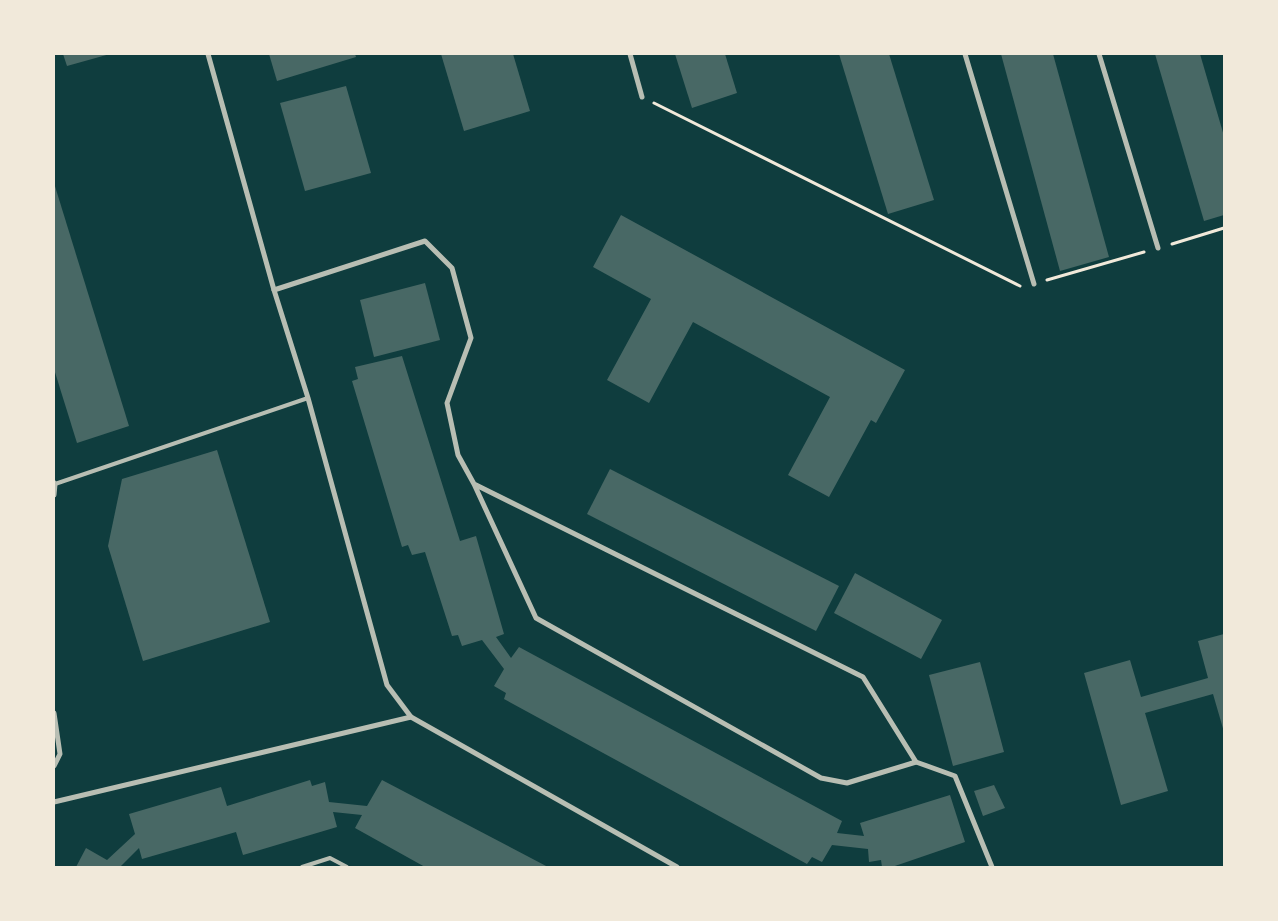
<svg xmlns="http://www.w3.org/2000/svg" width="1278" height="921" font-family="'PT Sans Narrow',sans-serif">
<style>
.building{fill:#486865}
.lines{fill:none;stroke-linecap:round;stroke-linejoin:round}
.path{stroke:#f1e9da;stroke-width:3}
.service{stroke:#b8beb3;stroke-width:4}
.minor{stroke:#b8beb3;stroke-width:5}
</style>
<rect width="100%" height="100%" fill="#0f3d3e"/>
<!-- building -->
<g class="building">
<path d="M63,54H110L67,66Z"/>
<path d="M269,54H355L356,57L277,81Z"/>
<path d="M441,54H513L530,111L464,131Z"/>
<path d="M675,54H725L737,93L692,108Z"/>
<path d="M839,54H889L934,200L888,214Z"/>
<path d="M1001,54H1053L1109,257L1060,271Z"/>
<path d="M1155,54H1200L1224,136V215L1204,221Z"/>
<path d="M346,86L371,173L305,191L280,103Z"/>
<path d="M54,183L129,426L77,443L54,369Z"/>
<path d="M621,215L905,370L876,423L871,420L829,497L788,475L830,397L693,322L649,403L607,380L651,299L593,267Z"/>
<path d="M425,283L440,340L374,357L360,300Z"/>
<path d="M402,356L460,541L476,536L504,634L496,637L511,658L519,647L842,821L837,833L864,836L860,823L950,795L965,842L892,867H882L881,860L869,862L868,849L832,845L822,862L812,857L807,864L504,699L506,693L494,686L504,669L482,640L462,646L458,635L452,636L425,552L412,555L408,545L402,547L352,381L358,379L355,367Z"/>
<path d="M217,450L270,622L143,661L108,546L122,479Z"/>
<path d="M610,469L839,586L816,631L587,514Z"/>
<path d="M855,573L942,620L921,659L834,613Z"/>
<path d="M1224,634V732L1213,694L1145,713L1168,791L1121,805L1084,673L1130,660L1141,697L1208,678L1198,641Z"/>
<path d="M980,662L1004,752L953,766L929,675Z"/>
<path d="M310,780L312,786L325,782L329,802L367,806L382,780L548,867H425L355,828L362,815L333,812L337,827L243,855L236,832L142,859L139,848L120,867H76L86,848L107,860L135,834L129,814L221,787L227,806Z"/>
<path d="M994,785L1005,808L983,816L974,791Z"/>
</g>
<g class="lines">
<!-- path -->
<g class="path">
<path d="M654,103L1020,286"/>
<path d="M1172,244L1224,228"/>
<path d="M1047,280L1144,252"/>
</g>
<!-- service -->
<g class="service">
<path d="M54,482L55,484L308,398"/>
<path d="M302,867L330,858L347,867"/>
</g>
<!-- minor -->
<g class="minor">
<path d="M208,54L274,290L308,398L387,685L411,717"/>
<path d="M630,54L642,97"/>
<path d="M965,54L1034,284"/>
<path d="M1099,54L1158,248"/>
<path d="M274,290L425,241L452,268L471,338L447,403L458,455L474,484L536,618L821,778L847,783L916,762L863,677L474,484"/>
<path d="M54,495L55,484"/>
<path d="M54,713L60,754L54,766"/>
<path d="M916,762L955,776L992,867"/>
<path d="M54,802L411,717L677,867"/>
</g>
</g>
<!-- border -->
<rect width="1278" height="921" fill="none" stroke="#f1e9da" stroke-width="110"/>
</svg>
